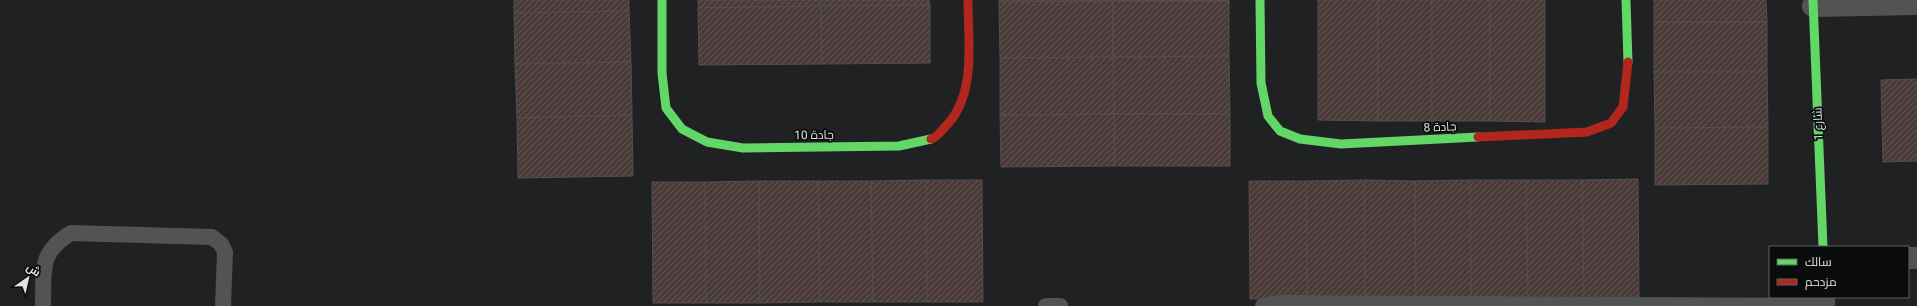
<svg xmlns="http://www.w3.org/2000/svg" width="1917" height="306" font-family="Roboto,Cairo,sans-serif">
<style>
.building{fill:url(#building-hatch);stroke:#505050}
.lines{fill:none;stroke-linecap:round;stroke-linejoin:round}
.lane{stroke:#525454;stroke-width:16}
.street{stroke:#525454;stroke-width:22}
.fast{stroke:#63d668;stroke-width:9}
.jam{stroke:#b3261e;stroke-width:9}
.labels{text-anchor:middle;stroke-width:3.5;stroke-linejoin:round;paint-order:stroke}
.street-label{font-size:12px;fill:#dfe2e2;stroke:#0a0b0c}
</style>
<defs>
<pattern id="building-hatch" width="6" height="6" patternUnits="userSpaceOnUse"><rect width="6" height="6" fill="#4a3b39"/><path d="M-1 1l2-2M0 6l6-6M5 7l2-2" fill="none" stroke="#645755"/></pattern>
</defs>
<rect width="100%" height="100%" fill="#202122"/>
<!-- building -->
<g class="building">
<path d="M514,0H629V11L514,13Z"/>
<path d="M698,0H821V6L698,8Z"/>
<path d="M821,0H929L930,5L821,6Z"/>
<path d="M999,0H1113V1L999,2Z"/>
<rect x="1113" y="0" width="116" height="1"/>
<path d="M1318,0H1378V121L1318,120Z"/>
<rect x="1378" y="0" width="54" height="121"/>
<rect x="1432" y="0" width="58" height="121"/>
<path d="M1490,0H1545V122L1490,121Z"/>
<path d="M1654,0H1766L1767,22H1654Z"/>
<path d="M1113,1H1229V56L1113,57Z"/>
<path d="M1113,1V57L1000,58L999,2Z"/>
<path d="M930,5V63L822,64L821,6Z"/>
<path d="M821,6L822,64L699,65L698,8Z"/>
<path d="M629,11L631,62L515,64L514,13Z"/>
<rect x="1654" y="22" width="113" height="50"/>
<path d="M1229,56L1230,114H1114L1113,57Z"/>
<path d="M1113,57L1114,114L1000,115V58Z"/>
<path d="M631,62L632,115L517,118L515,64Z"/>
<path d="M1654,72H1767L1768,127L1655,128Z"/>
<path d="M1917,79V161L1883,162L1881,80Z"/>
<rect x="1114" y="114" width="116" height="52"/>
<path d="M1114,114V166L1001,167L1000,115Z"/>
<path d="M632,115L633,176L518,178L517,118Z"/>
<path d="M1768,127V184L1655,185V128Z"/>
<path d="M1638,179L1639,297L1584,298L1582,180Z"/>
<path d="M926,180L927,302H873L871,181Z"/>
<path d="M926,180H982L983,302H927Z"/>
<path d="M1364,180L1415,181L1416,299H1365Z"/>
<path d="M1364,180L1365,299H1307L1306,181Z"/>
<path d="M1470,180H1526L1528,298H1471Z"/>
<path d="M1470,180L1471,298L1416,299L1415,181Z"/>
<path d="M1526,180H1582L1584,298H1528Z"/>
<path d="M759,181L760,303H706L705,182Z"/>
<path d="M759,181H818L820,302L760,303Z"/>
<path d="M818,181H871L873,302H820Z"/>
<path d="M1249,181H1306L1307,299H1250Z"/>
<path d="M652,182H705L706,303H653Z"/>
</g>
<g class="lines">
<!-- lane -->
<g class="lane">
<path d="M43,306C44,271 38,253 71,233L212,237L221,244L225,252L223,306"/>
<path d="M1046,306H1060"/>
<path d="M1263,306L1277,303L1811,306"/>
</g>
<!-- street -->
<g class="street">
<path d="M1813,6L1917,4"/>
<path d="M1908,258H1917"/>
<path d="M1824,306V297"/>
</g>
<!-- fast -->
<g class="fast">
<path d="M662,0V73L666,108L682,129L707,142L743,148L899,146L931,139"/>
<path d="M1260,0L1261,83L1268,116L1280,131L1300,139L1341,144L1478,137"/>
<path d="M1626,0L1628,62"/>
<path d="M1813,0L1823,247"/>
</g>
<!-- jam -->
<g class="jam">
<path d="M1478,137L1587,132L1611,123L1623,107L1628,62"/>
<path d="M931,139C936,138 940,132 945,127C977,95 968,42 968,0"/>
</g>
</g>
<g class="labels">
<!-- street labels -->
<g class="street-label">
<text transform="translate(1818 124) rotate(-92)" y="4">شارع 1</text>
<text transform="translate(1440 127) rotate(-3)" y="4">جادة 8</text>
<text transform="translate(814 135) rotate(-1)" y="4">جادة 10</text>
</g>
</g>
<!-- legend -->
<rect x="1769" y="246" width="140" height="52" fill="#0a0b0c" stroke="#5f6162"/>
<rect x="1777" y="259" width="20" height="6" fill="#63d668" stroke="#5f6162"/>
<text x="1805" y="266" font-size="12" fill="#dfe2e2">سالك</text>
<rect x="1777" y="279" width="20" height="6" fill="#b3261e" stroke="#5f6162"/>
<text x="1805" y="286" font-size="12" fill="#dfe2e2">مزدحم</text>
<!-- north arrow -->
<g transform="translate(28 278) rotate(34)" stroke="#0a0b0c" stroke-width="3" paint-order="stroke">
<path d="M0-3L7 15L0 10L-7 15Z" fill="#dfe2e2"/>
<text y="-6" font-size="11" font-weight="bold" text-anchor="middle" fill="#dfe2e2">ش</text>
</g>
</svg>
